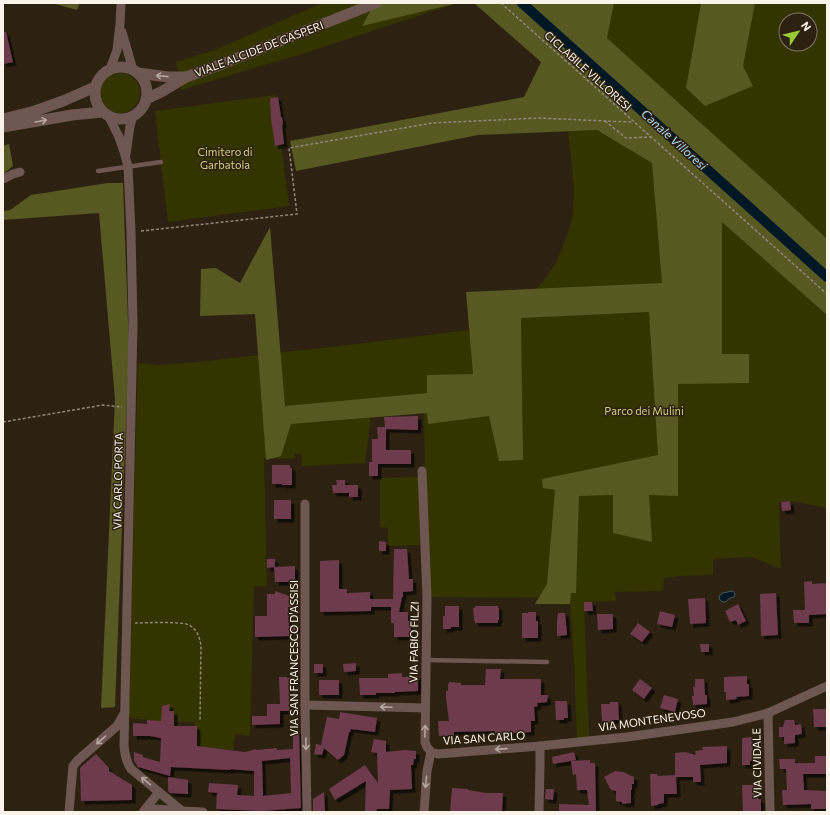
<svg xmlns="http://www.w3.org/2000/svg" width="830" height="815" font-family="Commissioner,sans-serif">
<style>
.green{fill:#333400;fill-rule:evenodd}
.forest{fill:#575822}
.water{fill:#001726;stroke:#4b5960}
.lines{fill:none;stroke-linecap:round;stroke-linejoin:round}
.canal{stroke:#001726;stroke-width:10}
.building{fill:#6d3a4c;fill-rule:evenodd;filter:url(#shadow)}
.path{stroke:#91887b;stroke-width:1.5;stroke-dasharray:3 2;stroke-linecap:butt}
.service{stroke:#6f5751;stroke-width:4.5}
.minor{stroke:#6f5751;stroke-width:9}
.tertiary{stroke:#6f5751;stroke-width:11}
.oneway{stroke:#b4a59d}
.labels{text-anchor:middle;stroke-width:3;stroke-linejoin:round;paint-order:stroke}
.street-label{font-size:11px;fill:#faf3e9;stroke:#2d2212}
.park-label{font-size:11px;fill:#ced17e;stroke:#2d2212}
.water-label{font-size:12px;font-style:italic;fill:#a8d7f4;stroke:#2d2212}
</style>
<defs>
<filter id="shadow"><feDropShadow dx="3.5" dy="3.5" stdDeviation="0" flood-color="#0009"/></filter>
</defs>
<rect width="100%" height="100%" fill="#2d2212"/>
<!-- green -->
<g class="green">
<path d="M322,3H458L305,53L181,90L176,62L215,50Z"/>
<path d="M494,3H827V508L791,501L779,502L781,569L752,557L713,559V575L679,576L664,578L663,591L615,592L616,601L584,602L589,738L577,740L574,659L570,604L560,605V598L427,597L424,413L295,424L371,417L365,463L302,466L301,454H295V459L264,458L267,586H254L250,736L235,734L233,750L208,748L195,749L194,722H169L128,718L138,363L159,365L188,363L357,344L469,330L484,325L532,294L545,279L556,263L567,236L573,214L574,188L561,62ZM786,20H810V44H786Z"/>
<circle cx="120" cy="93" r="20"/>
<path d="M275,95L289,206L168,222L155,111Z"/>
<path d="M418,477L420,545L388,546V528L380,527V478Z"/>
</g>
<!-- forest -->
<g class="forest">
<path d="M52,3H80L77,10Z"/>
<path d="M375,3H458L362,26Z"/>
<path d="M474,3H614L607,38L776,191L827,239V315L722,222V354H749V383L678,384V496L649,495L652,542L613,533V495L579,496L576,593H571L570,604H535L547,584L555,490L543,488L542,479L658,455L649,312L521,318L523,460L499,461L489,416L428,424L427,413L291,424L281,456L266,460L255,314L200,316L201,269L216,268L240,283L270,227L285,406L427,393V375L473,374L466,292L662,283L652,163L597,130L478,135L296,171L290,141L524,97L541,62Z"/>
<path d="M701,3H755L743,66L753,86L705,106L686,88Z"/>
<path d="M9,144L13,166L3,174V146Z"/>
<path d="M108,183H123L129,348L115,707L101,708L115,399L99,213L3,220V211L10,210L31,195Z"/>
</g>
<!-- water -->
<path class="water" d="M732,591L734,592L735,594L734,597L730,598L725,602H722L720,600L719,596L723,593Z"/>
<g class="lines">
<!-- canal -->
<path class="canal" d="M522,3L827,277"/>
</g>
<!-- building -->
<g class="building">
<path d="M3,32H6L13,62L3,64Z"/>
<path d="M278,97L281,117H282L283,124L282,125L284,144L275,146L271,119L270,98Z"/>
<path d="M418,416V430L386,429V450H411V464H378V476H369V462H372V439H378L377,427H385L384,417Z"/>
<path d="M272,465H290V468H292V485H282V484H272Z"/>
<path d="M336,480H345V485H358V497H349V493H333L332,485H337Z"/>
<rect x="274" y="500" width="17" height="19"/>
<path d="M790,501L791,510L782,511L781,502Z"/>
<path d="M379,541L386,542V551H379Z"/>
<path d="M394,549H407L409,579H413V591L403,592V597H402L399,612H408V621H411V637H394V623H391V607H371V611L320,612V561L339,560V589H347V593L370,592V599H393Z"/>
<path d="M267,559H275V567L295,566V582H275L274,567L267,568Z"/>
<path d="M812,581V584L827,583V614L809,615V623H794L793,610H805L804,582Z"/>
<path d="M275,591L292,597V607H288L289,627L299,626V628L289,633V636L255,637V616H267V594H275Z"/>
<path d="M776,593L778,635L761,636L760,594Z"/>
<path d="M705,598L706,623L690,624L688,599Z"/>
<path d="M584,602H592L593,611H584Z"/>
<path d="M738,604L746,621L738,625L736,620L730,622L725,611Z"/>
<path d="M445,606H459V627H451V629H443V616H445Z"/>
<path d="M475,606H498V608H499V620H498V623H475V621H474L473,608H475Z"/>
<path d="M660,611L675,615L672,627L657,624Z"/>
<path d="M528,612H536V621H538V638H522V613H528Z"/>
<path d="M558,613H565L567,635L557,636V621Z"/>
<path d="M597,614H613V629L598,630Z"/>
<path d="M638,623L650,632L642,642L630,634Z"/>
<path d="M700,644H709V652H701Z"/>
<path d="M356,663V671L344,672L343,664Z"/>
<rect x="314" y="664" width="9" height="9"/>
<path d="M486,669H501L500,679H541V695H548L547,702L537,703L538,706L534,707L535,721H531V732L500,734V732L495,733V731L454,732V736H439L438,721H449L446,697V691H448V684H449V682L461,683V685H485Z"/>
<path d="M402,673V677L418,676V691L395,692V693H376V695H360L359,678H388V674Z"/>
<path d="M747,676V684H749V696L736,697L737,699L726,700V692H724V677Z"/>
<path d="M279,677H287V678H291L292,688H289L290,711H280V724L252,725V716H267V704H280Z"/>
<path d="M640,679L652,688L644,699L632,690Z"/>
<path d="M695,679H704L705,695H707V704L693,705L692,696H694L693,687H695Z"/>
<rect x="319" y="680" width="20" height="15"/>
<path d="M664,695L678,699L675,712L660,708Z"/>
<path d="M555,701H567L568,718H564V720H556Z"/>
<path d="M610,702H618L619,720H613L609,723L607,721H602L601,704H610Z"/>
<path d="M170,704L169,711H174V726H197V746L245,752L256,749V750L277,748V750L293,749V731H299L301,808L262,811L216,809L217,793L208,792L209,783L238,785L237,795L254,796V771L231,769V770L171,767L170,776L138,767L134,761V752L143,755V757L160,762L161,738L150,736H133V723L147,724V720L161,721L162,706ZM290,758L291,793L263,796L262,761Z"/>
<path d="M813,709H827V727H814Z"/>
<path d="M340,712L377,718L375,732L351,729L350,732H349L344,755L338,760L324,748L322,755L314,754L316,744L321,745L327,717L339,719Z"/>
<path d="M785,720H794L795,725L801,724L802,734L795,735V743L784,744V737H779V727H783Z"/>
<path d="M752,737L753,760L750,761V765H742V738Z"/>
<path d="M374,739L386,741V752L405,750L416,751V759H414L413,765H411L412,789L390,790L389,809H377L376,812H365L366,781L335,800L329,789L365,765L378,783L377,753L371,752Z"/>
<path d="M727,746V763L700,765L701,782H693V777H676L677,794H664V803L658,804V805L651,806L650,774H657L658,776L675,775V753L685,752L696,755L695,751L703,750L702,747Z"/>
<path d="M574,752L576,760L553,764L552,757Z"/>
<path d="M96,754L109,768V771L132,785V800L81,801L80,768Z"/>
<path d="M815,756H827V774H803L804,790L826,791V809H811V804L783,805L782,790H787L786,769H780L779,759H795V763H815Z"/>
<path d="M590,760V763H595L596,812H559V804L589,805L587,790H577L576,774L573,775L571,761Z"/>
<path d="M615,771L623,772L634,777V784H632V790H631V803L622,804V802L616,801V791L611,790L604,777Z"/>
<path d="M168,777L188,780V794L170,793L168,791Z"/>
<path d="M742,785H757L758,799H761V811L743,812Z"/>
<path d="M452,788L468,789V790L486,793H503L502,812H450Z"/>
<path d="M546,789H554L553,800L545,799Z"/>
<path d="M324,792L325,812H313V799Z"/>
</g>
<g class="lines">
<!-- path -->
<g class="path">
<path d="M501,3L827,294"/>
<path d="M605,121L626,138L651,137"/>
<path d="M141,231L297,214L289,148L432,123L539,118L605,121L633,122"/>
<path d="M3,422L103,405L122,407"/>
<path d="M135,623C146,623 181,621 189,625C197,629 200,638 201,646L200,720"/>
</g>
<!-- service -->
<g class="service">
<path d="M98,171L161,162"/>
<path d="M426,660L547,662"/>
</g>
<!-- minor -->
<g class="minor">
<path d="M122,32L133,70"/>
<path d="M110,69L117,50L120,24L121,3"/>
<path d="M109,117L119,137L125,155L128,167L131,232L133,323L124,746C125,755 126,761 131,769L182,811L203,812"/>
<path d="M126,154L130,126L133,116"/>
<path d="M3,179L13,174L20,172"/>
<path d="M422,471L427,597L425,742L427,747L431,752"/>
<path d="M305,504V705L307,812"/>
<path d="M305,705L425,708"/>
<path d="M768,713L770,812"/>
<path d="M431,752L434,753L438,754L540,746L627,737L733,722L768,713L827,686"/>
<path d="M69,812L73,766L78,760L117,726L125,712"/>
<path d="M143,812L159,792"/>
<path d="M149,812L156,809L182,811"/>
<path d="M424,812L427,771L431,752"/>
<path d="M539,812L540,765V746"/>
</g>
<!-- tertiary -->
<g class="tertiary">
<circle cx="121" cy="93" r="26"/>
<path d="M138,73L168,77H186L222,64L376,3"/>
<path d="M146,99L161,92L186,77"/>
<path d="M3,119L35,111L63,101L95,87"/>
<path d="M3,127L72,115L102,112"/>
</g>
</g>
<!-- one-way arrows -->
<defs><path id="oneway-shaft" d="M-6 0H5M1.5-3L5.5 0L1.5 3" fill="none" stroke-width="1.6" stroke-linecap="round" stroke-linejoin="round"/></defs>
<g class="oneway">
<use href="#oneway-shaft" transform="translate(162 76) rotate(-174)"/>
<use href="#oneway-shaft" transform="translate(41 121) rotate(-10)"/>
<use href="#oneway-shaft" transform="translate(386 707) rotate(-178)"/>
<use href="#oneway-shaft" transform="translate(425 731) rotate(-89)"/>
<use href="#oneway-shaft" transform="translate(101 740) rotate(139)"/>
<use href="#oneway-shaft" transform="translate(306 744) rotate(89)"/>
<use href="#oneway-shaft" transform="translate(501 749) rotate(176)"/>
<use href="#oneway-shaft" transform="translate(146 781) rotate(-141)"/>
<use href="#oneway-shaft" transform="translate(426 782) rotate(95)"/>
</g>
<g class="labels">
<!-- street labels -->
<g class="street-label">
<text transform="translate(259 49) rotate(-21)" y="4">VIALE ALCIDE DE GASPERI</text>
<text transform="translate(588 71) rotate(42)" y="4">CICLABILE VILLORESI</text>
<text transform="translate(118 481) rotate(-89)" y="4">VIA CARLO PORTA</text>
<text transform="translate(414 642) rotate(-89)" y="4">VIA FABIO FILZI</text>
<text transform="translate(294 658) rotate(-90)" y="4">VIA SAN FRANCESCO D'ASSISI</text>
<text transform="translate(652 720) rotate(-8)" y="4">VIA MONTENEVOSO</text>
<text transform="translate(484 738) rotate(-4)" y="4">VIA SAN CARLO</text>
<text transform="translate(757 763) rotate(-91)" y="4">VIA CIVIDALE</text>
</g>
<!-- park labels -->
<g class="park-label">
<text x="225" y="156">Cimitero di<tspan x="225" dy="13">Garbatola</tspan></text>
<text x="644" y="415">Parco dei Mulini</text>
</g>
<!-- water labels -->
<g class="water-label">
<text transform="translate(674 140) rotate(42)" y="4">Canale Villoresi</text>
</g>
</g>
<!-- border -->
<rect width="830" height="815" fill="none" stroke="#faf3e9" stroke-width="8"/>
<!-- north arrow -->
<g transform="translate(798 32) rotate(55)"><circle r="19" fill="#2d2212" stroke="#7f7668"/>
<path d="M0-3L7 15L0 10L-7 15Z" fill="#99cb35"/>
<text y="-6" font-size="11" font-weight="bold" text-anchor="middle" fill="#faf3e9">N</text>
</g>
</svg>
